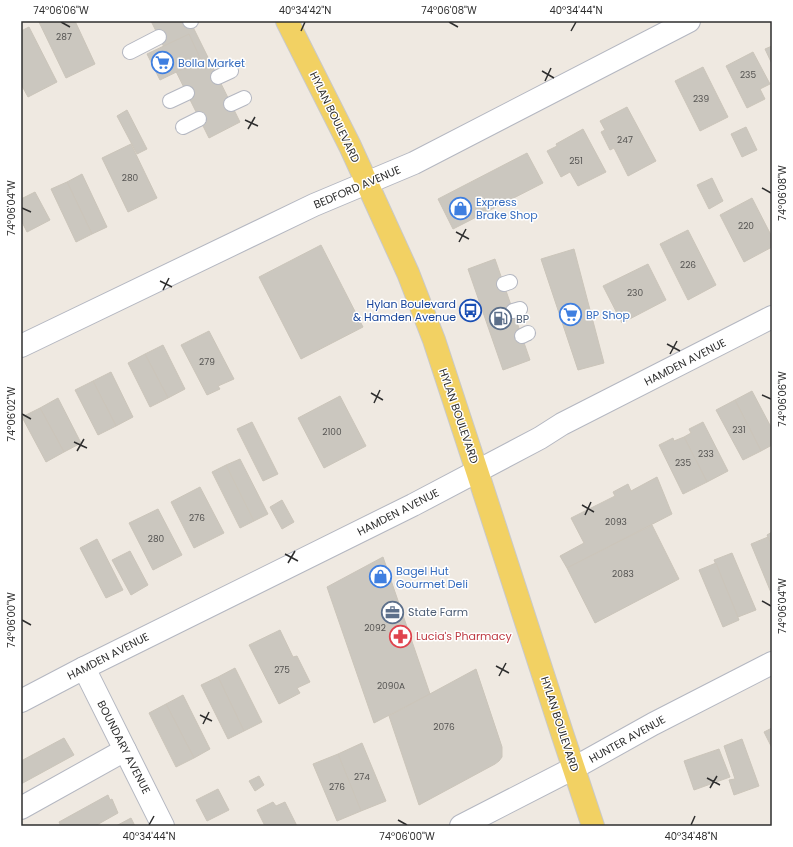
<svg xmlns="http://www.w3.org/2000/svg" width="793" height="847" font-family="Poppins,sans-serif">
<style>
.building{fill:#cbc7bf;stroke:#cbc5ba}
.lines{fill:none;stroke-linecap:round;stroke-linejoin:round}
.service-casing{stroke:#b4b7c1;stroke-width:16}
.minor-casing{stroke:#b4b7c1;stroke-width:24}
.primary-casing{stroke:#c9c9c9;stroke-width:24}
.service{stroke:#fff;stroke-width:14}
.minor{stroke:#fff;stroke-width:22}
.primary{stroke:#f2d163;stroke-width:22}
.ticks{fill:none;stroke:#2e2e2e;stroke-width:1.5}
.labels{text-anchor:middle;stroke-width:3;stroke-linejoin:round;paint-order:stroke}
.number-label{font-size:9px;fill:#555452}
.shop-label{font-size:11px;fill:#366cbe;stroke:#fff;text-anchor:start}
.street-label{font-size:11px;fill:#2e2e2e;stroke:#fff}
.transit-label{font-size:11px;fill:#164399;stroke:#fff;text-anchor:end}
.service-label{font-size:11px;fill:#4e5e75;stroke:#fff;text-anchor:start}
.health-label{font-size:11px;fill:#be3a42;stroke:#fff;text-anchor:start}
.neatline{fill:none;stroke:#2e2e2e;stroke-width:1.5}
.ticks-label{font-size:10px;text-anchor:middle;fill:#2e2e2e}
</style>
<rect width="100%" height="100%" fill="#efe9e1"/>
<!-- building -->
<g class="building">
<path d="M42,21H75L95,64L66,78L39,22Z"/>
<path d="M151,21H190L240,122L209,138Z"/>
<path d="M29,27L57,82L28,97L21,84V31Z"/>
<path d="M189,34L201,60L160,80L147,54Z"/>
<path d="M772,46V64L765,49Z"/>
<path d="M753,52L770,84L760,89L765,99L747,108L726,66Z"/>
<path d="M703,67L728,117L700,131L675,81Z"/>
<path d="M627,107L656,161L628,176L614,148L610,150L601,132L605,130L600,121Z"/>
<path d="M127,110L147,149L137,154L117,116Z"/>
<path d="M746,127L757,150L742,157L731,134Z"/>
<path d="M583,129L606,172L578,186L570,172L561,177L547,151L557,146L556,144Z"/>
<path d="M131,144L157,198L128,212L102,158Z"/>
<path d="M527,153L543,183L453,229L438,199Z"/>
<path d="M82,174L107,227L92,234L67,182Z"/>
<path d="M712,178L723,201L709,209L697,185Z"/>
<path d="M67,182L92,234L76,242L51,189Z"/>
<path d="M35,192L50,220L27,232L21,220V199Z"/>
<path d="M752,198L772,237V247L744,262L720,215Z"/>
<path d="M688,230L716,285L688,300L660,244Z"/>
<path d="M321,245L363,327L301,359L259,277Z"/>
<path d="M574,249L604,363L578,370L541,259Z"/>
<path d="M495,259L530,360L503,370L468,269Z"/>
<path d="M648,264L666,300L622,323L603,286Z"/>
<path d="M209,331L234,379L218,386L220,389L207,395L181,345Z"/>
<path d="M163,345L185,389L168,398L145,354Z"/>
<path d="M145,354L168,398L150,407L128,363Z"/>
<path d="M111,372L133,417L116,426L93,381Z"/>
<path d="M93,381L116,426L98,435L75,390Z"/>
<path d="M752,391L772,429V445L761,451L735,400Z"/>
<path d="M340,396L366,446L324,468L298,418Z"/>
<path d="M58,398L81,443L64,452L40,408Z"/>
<path d="M735,400L761,451L743,460L716,410Z"/>
<path d="M40,408L64,452L46,462L22,417Z"/>
<path d="M252,422L278,474L263,481L237,429Z"/>
<path d="M703,422L728,471L707,482L684,437L691,433L689,429Z"/>
<path d="M684,437L707,482L683,494L659,445L673,438L674,441Z"/>
<path d="M240,459L268,514L254,521L226,465Z"/>
<path d="M226,465L254,521L240,528L212,472Z"/>
<path d="M657,477L672,514L567,568L560,556L584,543L571,518L615,496L613,492L628,484L631,491Z"/>
<path d="M200,487L224,533L194,548L171,502Z"/>
<path d="M282,500L294,522L282,529L270,507Z"/>
<path d="M158,509L182,555L153,570L129,523Z"/>
<path d="M652,525L679,579L595,623L567,568Z"/>
<path d="M772,532V546L767,535Z"/>
<path d="M768,537L772,546V595L751,544Z"/>
<path d="M97,539L123,590L106,598L80,548Z"/>
<path d="M130,551L148,585L131,595L112,560Z"/>
<path d="M732,553L756,610L738,617L714,560Z"/>
<path d="M383,557L430,694L374,723L327,587Z"/>
<path d="M716,563L739,620L723,627L699,570Z"/>
<path d="M280,630L293,657L297,656L310,682L297,688L300,693L279,704L249,645Z"/>
<path d="M235,668L262,722L244,731L218,677Z"/>
<path d="M476,669L502,747V757L499,761L495,764L419,805L389,716Z"/>
<path d="M218,677L244,731L228,739L201,685Z"/>
<path d="M183,695L210,749L194,758L166,704Z"/>
<path d="M166,704L194,758L176,767L149,713Z"/>
<path d="M772,728V748L764,732Z"/>
<path d="M64,738L74,755L21,784V761Z"/>
<path d="M742,739L759,786L734,795L729,780L735,779L724,746Z"/>
<path d="M362,743L386,801L361,811L338,754Z"/>
<path d="M719,749L730,777L694,790L684,761Z"/>
<path d="M338,754L361,811L337,821L313,764Z"/>
<path d="M259,776L264,785L255,791L249,781Z"/>
<path d="M218,789L229,810L207,821L196,800Z"/>
<path d="M108,795L110,800L112,799L118,813L95,826H61L59,822Z"/>
<path d="M273,802L276,806L285,802L297,826H265L257,810Z"/>
<path d="M131,818L135,826H116Z"/>
</g>
<g class="lines">
<defs>
<g id="service">
<path d="M190,21H191"/>
<path d="M130,52L159,37"/>
<path d="M218,77L231,71"/>
<path d="M170,101L187,93"/>
<path d="M231,104L244,98"/>
<path d="M183,127L199,119"/>
<path d="M504,284L510,282"/>
<path d="M513,311L520,309"/>
<path d="M522,336L528,333"/>
</g>
<g id="minor">
<path d="M21,346L314,205L414,163L689,21"/>
<path d="M84,668L163,826"/>
<path d="M21,701L84,668L413,505L540,438L562,424L772,317"/>
<path d="M21,808L125,750"/>
<path d="M461,826L574,768L653,724L772,663"/>
</g>
<path id="primary" d="M287,21L350,146L408,273L434,340L477,471L562,733L593,826"/>
</defs>
<!-- service casing -->
<use href="#service" class="service-casing"/>
<!-- minor casing -->
<use href="#minor" class="minor-casing"/>
<!-- primary casing -->
<use href="#primary" class="primary-casing"/>
<!-- service -->
<use href="#service" class="service"/>
<!-- minor -->
<use href="#minor" class="minor"/>
<!-- primary -->
<use href="#primary" class="primary"/>
</g>
<!-- ticks -->
<path class="ticks" d="M61,22L70,27M449,22L458,27M301,31L305,22M571,31L576,22M542,71L554,78M545,81L551,68M245,120L258,126M248,129L255,117M762,188L771,193M22,208L31,212M456,232L469,239M459,242L466,229M160,281L172,287M163,290L169,278M667,344L680,351M670,354L677,341M371,393L383,400M762,395L771,399M374,403L380,390M22,414L31,419M74,442L87,448M77,451L84,439M582,505L594,512M585,515L591,502M285,554L298,561M288,563L295,551M762,601L771,606M22,620L31,625M496,666L509,673M499,676L506,663M200,715L212,721M203,724L209,712M707,778L720,785M710,788L717,776M398,820L407,825M149,825L154,816M691,825L695,816"/>
<!-- icons -->
<defs>
<symbol id="supermarket-ring" viewBox="-11 -11 22 22"><circle r="9.5" fill="#fff" stroke="#3f7fe0" stroke-width="1.5"/><path d="M-6-5.5h2.5l.6 2H6L4.5 2H-2.5L-4.4-4H-6ZM-1.5 3.2a1.3 1.3 0 1 0 .1 0ZM3 3.2a1.3 1.3 0 1 0 .1 0Z" fill="#3f7fe0"/></symbol>
<symbol id="shop-ring" viewBox="-11 -11 22 22"><circle r="9.5" fill="#fff" stroke="#3f7fe0" stroke-width="1.5"/><path d="M-5-2.5h2.3a2.7 3.5 0 0 1 5.4 0H5L5.5 6h-11ZM-1.5-2.5h3a1.5 2.3 0 0 0-3 0Z" fill="#3f7fe0"/></symbol>
<symbol id="bus-ring" viewBox="-11 -11 22 22"><circle r="9.5" fill="#fff" stroke="#1a4fb4" stroke-width="1.5"/><path d="M-5-6H5V4H4V6H2V4H-2V6H-4V4H-5ZM-3.5-4V0h7V-4ZM-3.5 1.2v1.5H-2V1.2ZM2 1.2v1.5H3.5V1.2Z" fill="#1a4fb4"/></symbol>
<symbol id="fuel-ring" viewBox="-11 -11 22 22"><circle r="9.5" fill="#fff" stroke="#5c6f8a" stroke-width="1.5"/><path d="M-5.5-6h7V0h2V4h1.3V-2.5L3-4.5l.8-.8L6-3V5H2.5V1h-1V6h-7ZM-4.2-4.7v3.2H.2V-4.7Z" fill="#5c6f8a"/></symbol>
<symbol id="office-ring" viewBox="-11 -11 22 22"><circle r="9.5" fill="#fff" stroke="#5c6f8a" stroke-width="1.5"/><path d="M-6-3h4V-5.5h4V-3h4V5H-6ZM-1-4.5V-3h2v-1.5ZM-6 0V1H6V0Z" fill="#5c6f8a"/></symbol>
<symbol id="pharmacy-ring" viewBox="-11 -11 22 22"><circle r="9.5" fill="#fff" stroke="#e0444e" stroke-width="1.5"/><path d="M-2-6h4v4h4v4h-4v4h-4v-4h-4v-4h4Z" fill="#e0444e"/></symbol>
</defs>
<g fill-rule="evenodd">
<use href="#supermarket-ring" x="150" y="50" width="25" height="25"/>
<use href="#shop-ring" x="448" y="196" width="25" height="25"/>
<use href="#bus-ring" x="458" y="298" width="25" height="25"/>
<use href="#supermarket-ring" x="558" y="302" width="25" height="25"/>
<use href="#fuel-ring" x="488" y="306" width="25" height="25"/>
<use href="#shop-ring" x="368" y="564" width="25" height="25"/>
<use href="#office-ring" x="380" y="600" width="25" height="25"/>
<use href="#pharmacy-ring" x="388" y="624" width="25" height="25"/>
</g>
<g class="labels">
<!-- number labels -->
<g class="number-label">
<text x="64" y="40">287</text>
<text x="748" y="78">235</text>
<text x="701" y="102">239</text>
<text x="625" y="143">247</text>
<text x="576" y="164">251</text>
<text x="130" y="181">280</text>
<text x="746" y="229">220</text>
<text x="688" y="268">226</text>
<text x="635" y="296">230</text>
<text x="207" y="365">279</text>
<text x="739" y="433">231</text>
<text x="332" y="435">2100</text>
<text x="706" y="457">233</text>
<text x="683" y="466">235</text>
<text x="197" y="521">276</text>
<text x="616" y="525">2093</text>
<text x="156" y="542">280</text>
<text x="623" y="577">2083</text>
<text x="375" y="631">2092</text>
<text x="282" y="673">275</text>
<text x="391" y="689">2090A</text>
<text x="444" y="730">2076</text>
<text x="362" y="780">274</text>
<text x="337" y="790">276</text>
</g>
<!-- shop labels -->
<g class="shop-label">
<text x="178" y="67">Bolla Market</text>
<text x="476" y="206">Express<tspan x="476" dy="13">Brake Shop</tspan></text>
<text x="586" y="319">BP Shop</text>
<text x="396" y="575">Bagel Hut<tspan x="396" dy="13">Gourmet Deli</tspan></text>
</g>
<!-- street labels -->
<g class="street-label">
<text transform="translate(335 117) rotate(64)" y="4">HYLAN BOULEVARD</text>
<text transform="translate(357 187) rotate(-23)" y="4">BEDFORD AVENUE</text>
<text transform="translate(685 362) rotate(-27)" y="4">HAMDEN AVENUE</text>
<text transform="translate(459 416) rotate(71)" y="4">HYLAN BOULEVARD</text>
<text transform="translate(398 512) rotate(-27)" y="4">HAMDEN AVENUE</text>
<text transform="translate(108 656) rotate(-27)" y="4">HAMDEN AVENUE</text>
<text transform="translate(560 724) rotate(72)" y="4">HYLAN BOULEVARD</text>
<text transform="translate(627 739) rotate(-29)" y="4">HUNTER AVENUE</text>
<text transform="translate(124 747) rotate(63)" y="4">BOUNDARY AVENUE</text>
</g>
<!-- transit labels -->
<g class="transit-label">
<text x="456" y="308">Hylan Boulevard<tspan x="456" dy="13">&amp; Hamden Avenue</tspan></text>
</g>
<!-- service labels -->
<g class="service-label">
<text x="516" y="323">BP</text>
<text x="408" y="616">State Farm</text>
</g>
<!-- health labels -->
<g class="health-label">
<text x="416" y="640">Lucia's Pharmacy</text>
</g>
</g>
<!-- border -->
<rect width="793" height="847" fill="none" stroke="#ffffff" stroke-width="44"/>
<rect x="22" y="22" width="749" height="803" class="neatline"/>
<g class="ticks-label">
<text x="61" y="14">74°06'06"W</text>
<text x="305" y="14">40°34'42"N</text>
<text x="449" y="14">74°06'08"W</text>
<text x="576" y="14">40°34'44"N</text>
<text transform="translate(782 193) rotate(-90)" y="4">74°06'08"W</text>
<text transform="translate(11 208) rotate(-90)" y="4">74°06'04"W</text>
<text transform="translate(782 399) rotate(-90)" y="4">74°06'06"W</text>
<text transform="translate(11 414) rotate(-90)" y="4">74°06'02"W</text>
<text transform="translate(782 606) rotate(-90)" y="4">74°06'04"W</text>
<text transform="translate(11 620) rotate(-90)" y="4">74°06'00"W</text>
<text x="149" y="840">40°34'44"N</text>
<text x="407" y="840">74°06'00"W</text>
<text x="691" y="840">40°34'48"N</text>
</g>
</svg>
